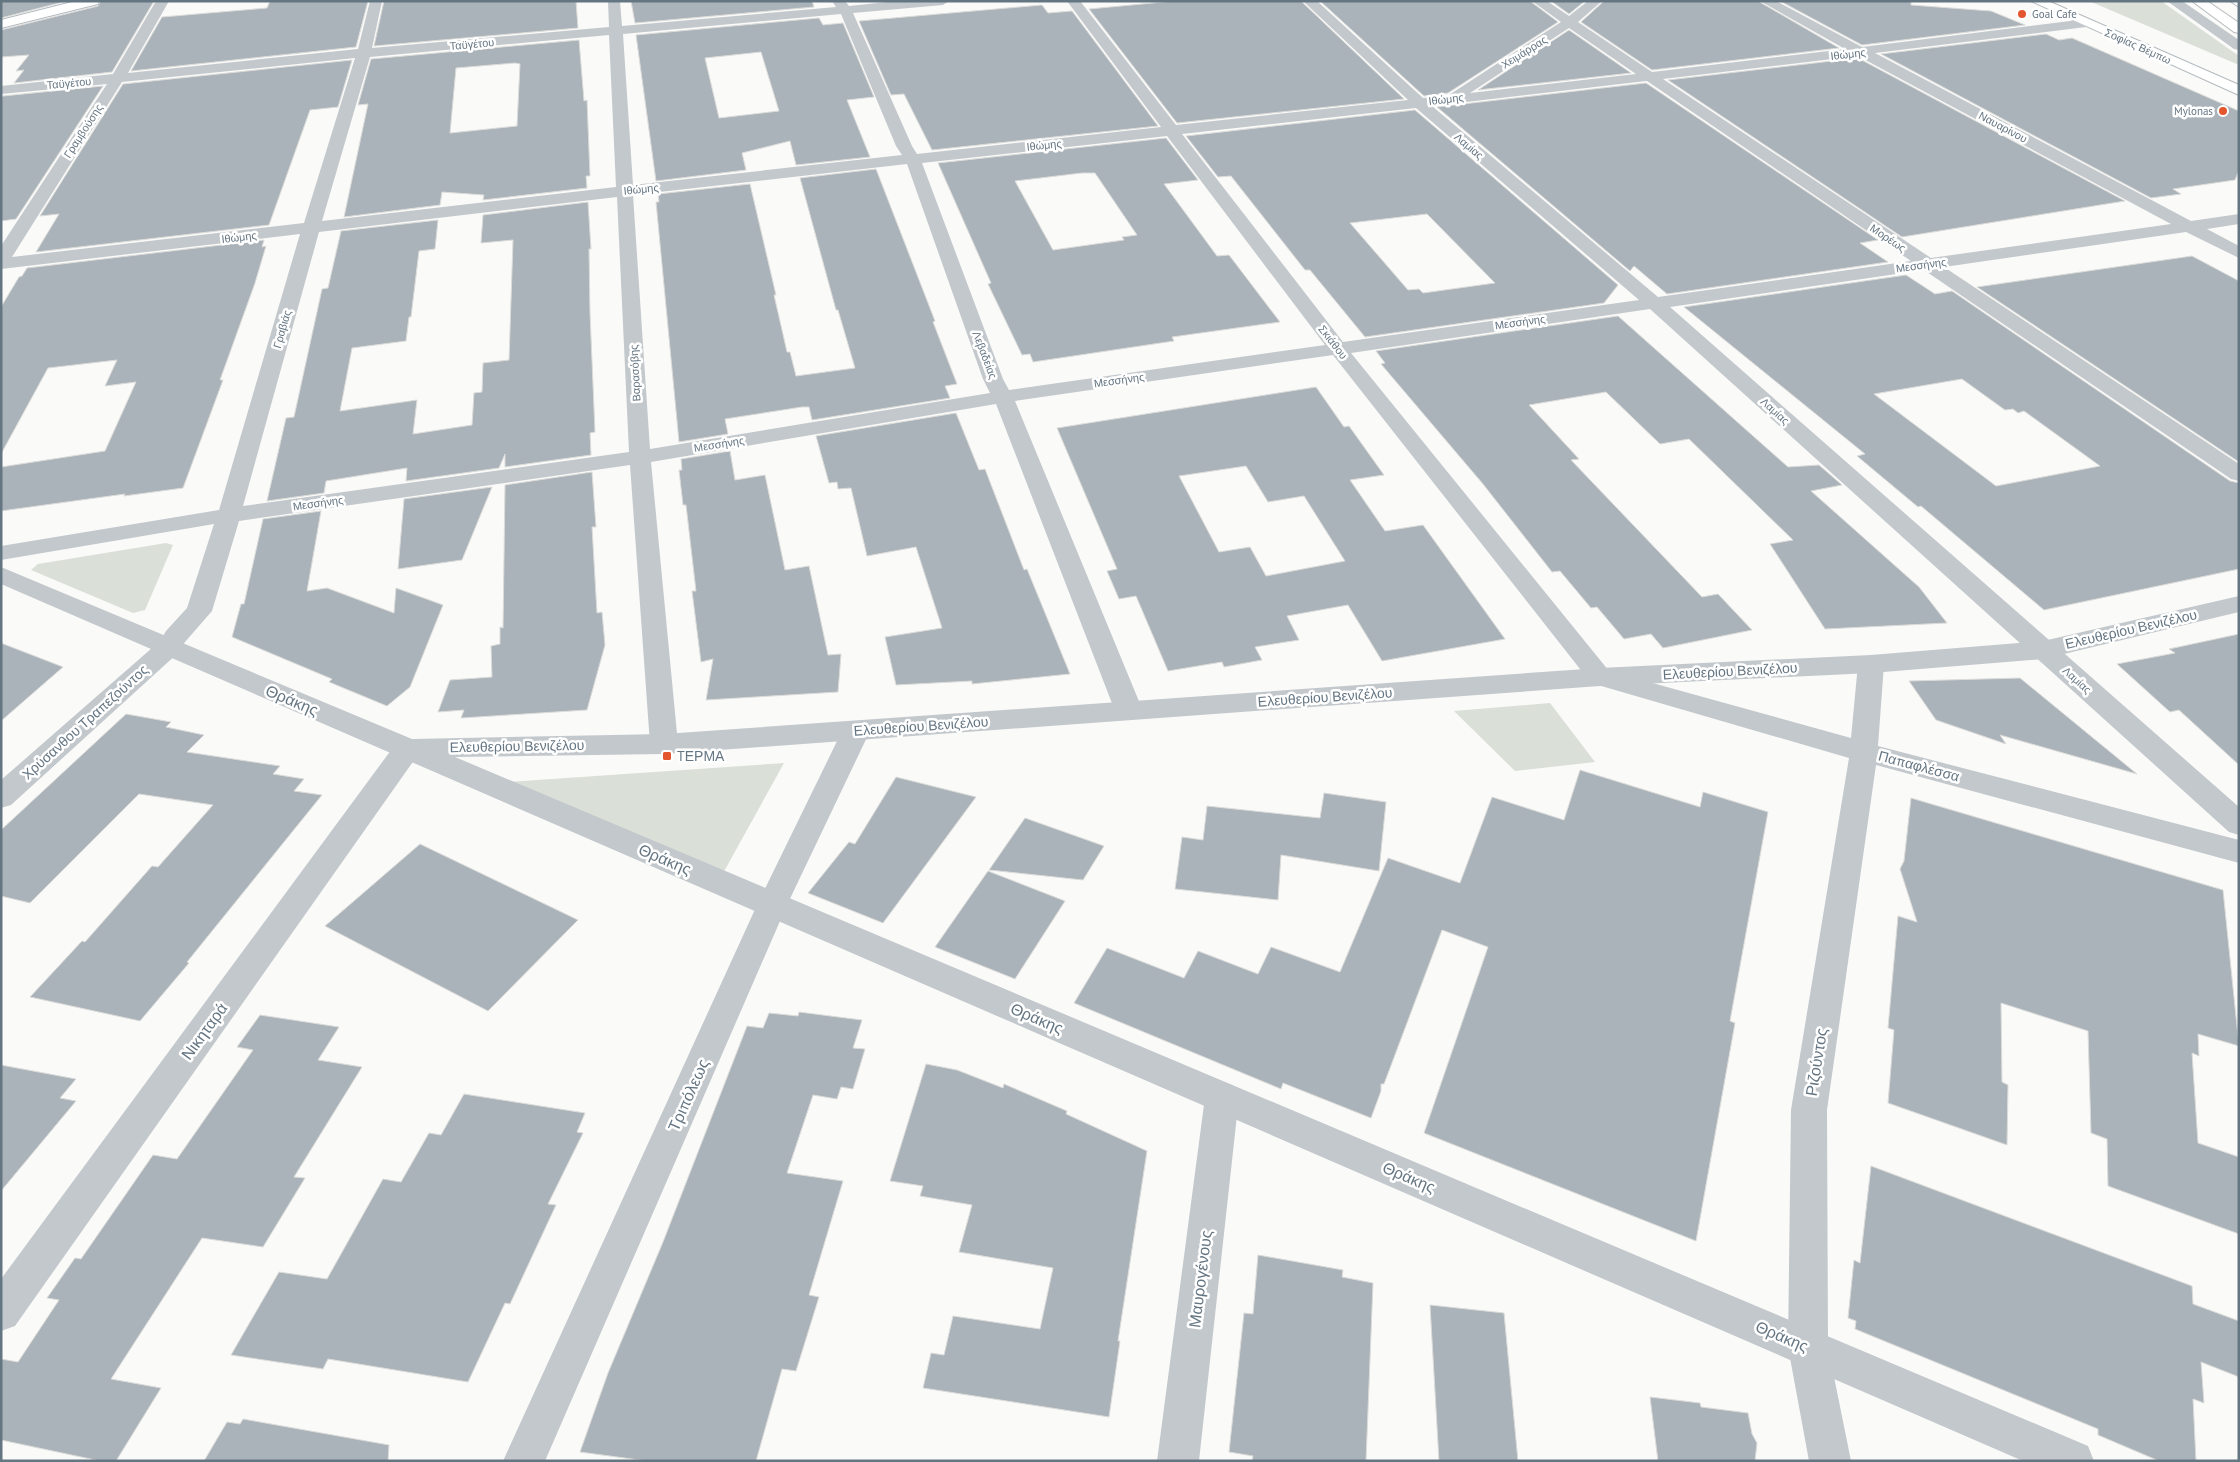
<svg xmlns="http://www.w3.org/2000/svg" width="2240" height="1462" font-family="'PT Sans',sans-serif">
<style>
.green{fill:#dadfd7}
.building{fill:#aab3b9;stroke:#dcdcda;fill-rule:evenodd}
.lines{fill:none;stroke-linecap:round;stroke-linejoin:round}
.secondary-casing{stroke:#b3babf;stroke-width:2}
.primary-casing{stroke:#b5babe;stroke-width:2}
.minor{fill:#c3c8cc;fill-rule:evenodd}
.tertiary{fill:#c3c8cc;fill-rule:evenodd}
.secondary{fill:#fff;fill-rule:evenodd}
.primary{fill:#fff;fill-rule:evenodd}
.poi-dot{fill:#e4572e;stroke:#fff;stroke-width:2}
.labels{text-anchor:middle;stroke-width:5;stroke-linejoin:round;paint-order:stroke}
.far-poi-label{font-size:11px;fill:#657683;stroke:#fff;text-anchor:start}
.far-street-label{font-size:11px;fill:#657683;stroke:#fff}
.street-label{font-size:14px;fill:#657683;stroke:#fff}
.poi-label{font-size:14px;fill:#657683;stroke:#fff;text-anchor:start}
.near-street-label{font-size:16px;fill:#657683;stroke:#fff}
</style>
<rect width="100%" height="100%" fill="#fafaf8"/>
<!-- green -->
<g class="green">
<path d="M2089,1H2161L2239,56V65Z"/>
<path d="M166,543L173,545L145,610L133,613L31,570L38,564Z"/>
<path d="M1550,703L1595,762L1515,771L1454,711Z"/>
<path d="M784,763L722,875L508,782Z"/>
</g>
<!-- building -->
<g class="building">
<path d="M1,1H67L1,18Z"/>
<path d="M101,1H154L112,72L14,83L24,70L16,71L29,55L1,57V30L98,6Z"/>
<path d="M270,1H368L356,47L131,71L162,17L267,8Z"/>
<path d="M384,1H576L578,28L374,46Z"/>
<path d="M631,1H812L814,7L635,23Z"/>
<path d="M1174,1H1301L1404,99L1177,123L1089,9Z"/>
<path d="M1320,1H1530L1558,22L1448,93L1424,96Z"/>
<path d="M1551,1H1585L1569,14Z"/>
<path d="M1604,1H1758L1839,48L1652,70L1581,22Z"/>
<path d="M1780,1H1911V5L1991,11L2025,25L1862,45Z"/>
<path d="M1042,5L1048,13L1072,11L1158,126L932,150L904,94L891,95L859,21Z"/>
<path d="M819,18L823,25L843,23L874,97L847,100L870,157L796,165L790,141L742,153L746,170L656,181L636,35ZM761,52L779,111L719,118L705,58Z"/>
<path d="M1569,30L1631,73L1478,90Z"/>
<path d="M2046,34L2059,40L2072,38L2239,111V170L2235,180L2173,189L2181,194L2151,198L1881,54Z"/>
<path d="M579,40L584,101L587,100L590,176H586L587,188L483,200L484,195L442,192L440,205L344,217L368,104L358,105L371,59ZM515,63L520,64L517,126L450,133L456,68Z"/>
<path d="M1858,58L2125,201L1902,237L1668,80Z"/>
<path d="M352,60L338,107L310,110L269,225L36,252L59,214L40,216L123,84Z"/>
<path d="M1646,83L1878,240L1860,243L1888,262L1667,294L1634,266L1630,271L1437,107Z"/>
<path d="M103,86L16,219L1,221V98L3,96Z"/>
<path d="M1415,110L1618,285L1604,303L1365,337L1310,270H1305L1231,176L1218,177L1186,136ZM1427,214L1495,283L1423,293L1419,289L1408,290L1350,223Z"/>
<path d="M1166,138L1198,180L1164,184L1217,256L1229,255L1280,322L1172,337L1174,341L1033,362L1030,354L1022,355L988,284L991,283L938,163ZM1082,173H1095L1137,235L1122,237L1124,240L1053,250L1015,181Z"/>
<path d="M876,169L935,321L933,322L957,384L945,386L950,398L812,420L809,407H802L725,419L728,434L679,442L656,202H659L658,194L750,184L776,295H774L787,352H790L796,376L855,368L838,310H836L800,178Z"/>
<path d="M588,202L591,249H589L590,313L595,432L590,433L591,455L505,467V454L499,468L406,481L407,468L326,481L324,493L267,501L286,418L294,417L322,289L328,288L341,231L438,220L435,249L419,251L411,317H409L406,341L352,348L340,411L417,400L413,434L472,425L474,393L482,392L483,363L509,360L513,240L481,243L483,215Z"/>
<path d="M264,240L262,247L266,246L255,283L220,380H223L183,488L124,496L125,494L1,511V467L105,451L136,382L105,386L117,360L48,368L1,454V307L19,277L22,276L27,268Z"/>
<path d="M2192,256L2239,281V462L1977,287Z"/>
<path d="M1906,275L1935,294L1952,291L2230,481L2239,483V569L2044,610L1921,506L1918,507L1857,456L1865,454L1684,307ZM1962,379L2005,410L2013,409L2018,413L2024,411L2100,466L1996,486L1874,394Z"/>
<path d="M1618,316L1788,467L1819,465L1842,485L1811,491L1919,587L1947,623L1825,629L1770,544L1793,540L1689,439L1660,444L1606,392L1529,405L1579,459L1571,460L1702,597L1718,594L1752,630L1663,648L1651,634L1624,639L1597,607L1591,608L1560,571L1552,572L1483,484L1381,364L1385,363L1376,351Z"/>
<path d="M1316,387L1344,427L1349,426L1384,475L1350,480L1385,531L1423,525L1505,639L1382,661L1348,605L1287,616L1299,640L1255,647L1262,660L1224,667L1222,662L1168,671L1136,596L1119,599L1107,571L1117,569L1057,428ZM1246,466L1268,502L1304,496L1345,561L1266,576L1250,547L1219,552L1179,476Z"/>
<path d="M956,413L979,470L985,469L1024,570L1027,569L1070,674L972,684V681L896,685L885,637L942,628L916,547L867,556L851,488L838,489L837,482L829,483L816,436Z"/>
<path d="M730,451L735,480L765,475L785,570L809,566L828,655L841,654L838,692L706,700L713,659L701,662L692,591H696L686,505H683L679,470H682L681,459Z"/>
<path d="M592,472L596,527H592L597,613L602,612L605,645L587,710L461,718L464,710L438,712L450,680L492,677L491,646L500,644V627L503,628L505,485Z"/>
<path d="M492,487L462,560L398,569L404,499Z"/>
<path d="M321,511L307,591L327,588L394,613L396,588L443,605L410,687L387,706L329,682L332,679L232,637L241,604H244L263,519Z"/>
<path d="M2239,634V765L2179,710L2170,712L2117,664L2175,653L2169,649Z"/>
<path d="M1,643L63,667L1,721Z"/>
<path d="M2020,678L2137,774L2000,735L2006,744L1936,720L1909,681Z"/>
<path d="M126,714L171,722L166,727L204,735L187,752L280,766L273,774L304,779L294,791L322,795L187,962L189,963L140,1021L30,997L82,941L85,942L152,866L158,867L213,805L139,794L30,903L1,896V830Z"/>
<path d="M1580,770L1700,807L1703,792L1768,812L1730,1021L1735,1023L1696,1241L1424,1133L1488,947L1442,930L1384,1084H1381V1091L1371,1118L1283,1083L1281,1089L1074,1003L1107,948L1184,978L1198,951L1258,974L1271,947L1340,972L1388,858L1460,883L1492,797L1564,820Z"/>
<path d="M896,777L976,797L883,923L808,893L849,842L855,844Z"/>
<path d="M1324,793L1386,802L1379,871L1281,855L1278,900L1175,889L1182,837L1203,840L1207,806L1320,818Z"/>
<path d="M1911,798L2223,890L2239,1046L2198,1034L2199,1056L2192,1053L2198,1143L2239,1157V1234L2108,1186L2107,1139L2091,1133L2088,1031L2001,1003L2002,1082L2008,1085L2007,1145L1888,1103L1894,1030L1888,1028L1898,916L1917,922L1900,869L1904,861Z"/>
<path d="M1025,818L1104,846L1083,880L989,870Z"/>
<path d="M420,844L578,920L488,1011L325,926Z"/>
<path d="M988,871L1065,901L1015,979L935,947Z"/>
<path d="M799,1012L862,1020L853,1048L865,1049L853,1089L841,1087L837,1099L813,1095L787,1173L843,1181L809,1295L819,1297L796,1371L782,1369L756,1461H647L580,1452L608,1373L663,1242L747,1026L763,1028L769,1013L798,1016Z"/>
<path d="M260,1015L339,1027L318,1060L362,1067L294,1177L305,1178L263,1247L202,1238L111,1379L161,1388L116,1461H100L1,1440V1359L18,1362L59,1300L47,1298L75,1258L81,1259L153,1155L177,1159L253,1050L237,1047Z"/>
<path d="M926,1064L957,1070L1003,1088L1004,1084L1067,1111L1066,1114L1147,1151L1118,1341H1120L1109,1417L923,1388L931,1353L944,1355L953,1316L1040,1329L1053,1268L959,1252L972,1205L920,1196L923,1186L890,1181Z"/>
<path d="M1,1065L76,1079L60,1098L76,1101L1,1191Z"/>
<path d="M464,1094L585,1113L577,1132L583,1133L548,1204L556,1205L510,1304L505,1303L468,1382L328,1359L323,1369L231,1355L279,1272L327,1279L383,1179L401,1182L429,1133L441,1135Z"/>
<path d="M1871,1166L2192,1286L2193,1304L2239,1321V1377L2201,1362L2204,1403L2193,1399L2196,1461H2159L2098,1435V1429L1855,1329L1856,1321L1848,1318L1854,1260L1860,1263Z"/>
<path d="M1258,1255L1343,1270L1342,1277L1373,1283L1366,1461H1252L1253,1456L1229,1452L1244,1313L1253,1314Z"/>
<path d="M1430,1305L1504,1313L1518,1461H1439Z"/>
<path d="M1650,1397L1700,1403L1701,1407L1748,1413L1752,1434L1757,1443L1755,1461H1658Z"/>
<path d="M243,1419L389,1445L388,1461H204L227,1422L240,1424Z"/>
</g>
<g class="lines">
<defs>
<g id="secondary">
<path d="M76,1H99L98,4L1,28V20Z"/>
<path d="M2031,1H2048L2239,85V95Z"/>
</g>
<g id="primary">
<path d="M2192,1H2207L2239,23V33L2234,32Z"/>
<path d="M2230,1H2239V7Z"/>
</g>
</defs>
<!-- secondary casing -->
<use href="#secondary" class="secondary-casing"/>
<!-- primary casing -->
<use href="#primary" class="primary-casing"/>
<!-- minor -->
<g class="minor">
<path d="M156,1H169L128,73L358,49L370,1H382L372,48L609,27L608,1H620L622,26L836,7L832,1H845L849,6L897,1H949L943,5L853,13L912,146L917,154L1161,127L1067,1H1080L1176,125L1408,100L1303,1H1317L1423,98L1449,95L1561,22L1532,1H1547L1569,16L1588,1H1602L1578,22L1652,72L1845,49L1760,1H1776L1862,47L2086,19L2091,20L2093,23L2086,27L1875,53L2191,221L2239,214V224L2207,229L2239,246V258L2186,232L1944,267L2239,464V481L2231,479L1924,270L1670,307L2239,807V835L2229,832L1650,309L1351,353L1609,671L1851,738L1858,664L1862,658L1871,655L1880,658L1884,664L1878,746L2239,840V863L1876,765L1827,1110L1828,1347L1851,1461H1809L1788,1347L1791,1110L1849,758L1591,683L1333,355L1015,401L1143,711L1139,718L1129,720L1119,718L1115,711L996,404L651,462L678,744L674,751L664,754L654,751L650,744L630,465L239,521L212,611L185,642L178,653L11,805L1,808V780L160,641L166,631L187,608L214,524L1,560V546L219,510L300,234L1,269V246L107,84L1,94V86L113,74ZM841,14L896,146L902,155L633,185L623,34ZM1569,28L1636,74L1470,93ZM609,35L616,187L322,221L370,57ZM1858,56L2171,224L1931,258L1663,79ZM355,58L304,223L12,257L122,82ZM1646,81H1647L1911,261L1658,297L1432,106ZM1416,108L1639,300L1343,342L1182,134ZM1167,136L1325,345L1009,390L1003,379L922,163ZM907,164L983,379L990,393L650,449L633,195ZM617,197L629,452L243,506L319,232Z"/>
<path d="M856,721L866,724L870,731L787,905L545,1461H503L757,905L842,731L846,724Z"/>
<path d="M407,739L417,742L421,749L417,756L15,1326L1,1331V1279L397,742Z"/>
<path d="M1222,1081L1234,1086L1239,1097L1199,1461H1157L1205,1097L1210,1086Z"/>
</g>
<!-- tertiary -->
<g class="tertiary">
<path d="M2167,1H2182L2239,40V50L2234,49Z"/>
<path d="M1,567L412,739L664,734L1600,668L1871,655L2043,641L2239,596V612L2043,659L1871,673L1600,686L664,754L455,757L2088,1446L2094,1461H2023L1,584Z"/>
</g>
<!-- secondary -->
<use href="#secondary" class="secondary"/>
<!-- primary -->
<use href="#primary" class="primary"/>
</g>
<!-- markers -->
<g class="poi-dot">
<circle cx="2022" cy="14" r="5"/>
<circle cx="2223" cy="111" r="5"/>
<rect x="662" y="751" width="10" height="10" rx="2.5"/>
</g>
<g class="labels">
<!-- far-poi labels -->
<g class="far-poi-label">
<text x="2032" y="18">Goal Cafe</text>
<text x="2213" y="115" text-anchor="end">Mylonas</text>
</g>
<!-- far-street labels -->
<g class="far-street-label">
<text transform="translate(472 44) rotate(-5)" y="4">Ταϋγέτου</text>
<text transform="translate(2138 46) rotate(24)" y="4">Σοφίας Βέμπω</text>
<text transform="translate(1524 52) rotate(-32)" y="4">Χειμάρρας</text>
<text transform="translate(1848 54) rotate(-7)" y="4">Ιθώμης</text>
<text transform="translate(69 83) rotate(-5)" y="4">Ταϋγέτου</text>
<text transform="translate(1446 99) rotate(-7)" y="4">Ιθώμης</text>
<text transform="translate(2003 127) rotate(28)" y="4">Ναυαρίνου</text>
<text transform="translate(83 131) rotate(-57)" y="4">Γραμβούσης</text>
<text transform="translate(1044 145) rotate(-6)" y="4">Ιθώμης</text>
<text transform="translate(1469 146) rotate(40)" y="4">Λαμίας</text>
<text transform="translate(641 189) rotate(-6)" y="4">Ιθώμης</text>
<text transform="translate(239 237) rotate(-7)" y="4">Ιθώμης</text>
<text transform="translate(1888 238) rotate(34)" y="4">Μορέως</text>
<text transform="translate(1921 265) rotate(-8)" y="4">Μεσσήνης</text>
<text transform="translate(1520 322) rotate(-8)" y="4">Μεσσήνης</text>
<text transform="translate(282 329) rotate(-74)" y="4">Γραβιάς</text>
<text transform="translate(1333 342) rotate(52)" y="4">Σκιάθου</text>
<text transform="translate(985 355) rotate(69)" y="4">Λεβαδείας</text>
<text transform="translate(635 373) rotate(-93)" y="4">Βαρασόβης</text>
<text transform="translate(1119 380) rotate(-8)" y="4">Μεσσήνης</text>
<text transform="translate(1775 411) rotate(42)" y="4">Λαμίας</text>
<text transform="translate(719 444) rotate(-9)" y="4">Μεσσήνης</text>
<text transform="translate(318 503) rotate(-8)" y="4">Μεσσήνης</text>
<text transform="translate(2077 680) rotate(42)" y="4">Λαμίας</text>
</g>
<!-- street labels -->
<g class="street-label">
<text transform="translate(2131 629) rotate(-13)" y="5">Ελευθερίου Βενιζέλου</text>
<text transform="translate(1730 671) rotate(-3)" y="5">Ελευθερίου Βενιζέλου</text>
<text transform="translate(1325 697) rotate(-4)" y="5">Ελευθερίου Βενιζέλου</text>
<text transform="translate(85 722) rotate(-42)" y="5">Χρύσανθου Τραπεζούντος</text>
<text transform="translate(921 726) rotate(-4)" y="5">Ελευθερίου Βενιζέλου</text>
<text transform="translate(517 746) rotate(-1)" y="5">Ελευθερίου Βενιζέλου</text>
<text transform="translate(1919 766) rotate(15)" y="5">Παπαφλέσσα</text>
</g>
<!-- poi labels -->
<g class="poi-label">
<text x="677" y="761">TΕΡΜΑ</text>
</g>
<!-- near-street labels -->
<g class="near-street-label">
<text transform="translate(292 700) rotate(23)" y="6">Θράκης</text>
<text transform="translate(665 859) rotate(23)" y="6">Θράκης</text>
<text transform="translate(1037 1018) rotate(23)" y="6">Θράκης</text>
<text transform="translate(204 1031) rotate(-54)" y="6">Νικηταρά</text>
<text transform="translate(1816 1062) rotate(-81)" y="6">Ριζούντος</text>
<text transform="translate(688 1095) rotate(-66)" y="6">Τριπόλεως</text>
<text transform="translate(1409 1177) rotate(23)" y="6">Θράκης</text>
<text transform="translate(1200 1279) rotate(-83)" y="6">Μαυρογένους</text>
<text transform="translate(1782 1336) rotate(23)" y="6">Θράκης</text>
</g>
</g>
<!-- border -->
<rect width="2240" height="1462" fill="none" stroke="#657683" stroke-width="5"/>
</svg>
